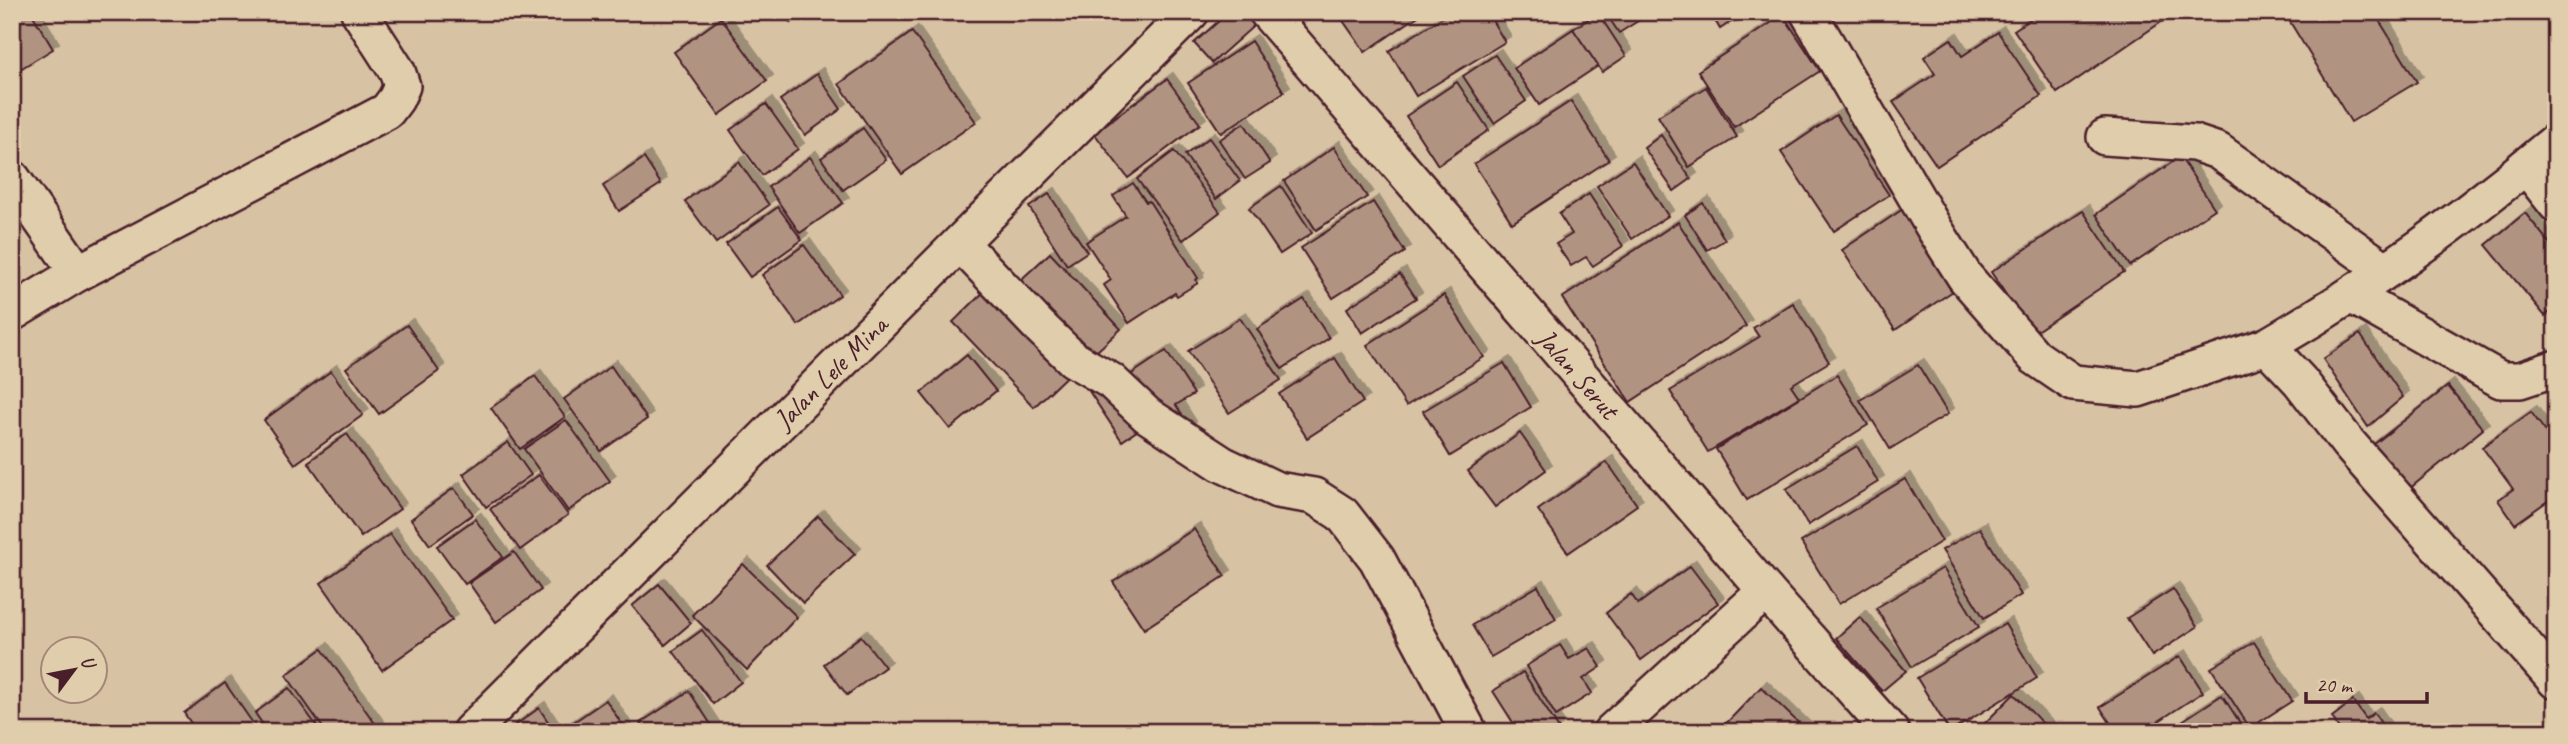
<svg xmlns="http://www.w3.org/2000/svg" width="2568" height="744" font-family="Caveat,sans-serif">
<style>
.building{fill:#b09481;stroke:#4a1f2b;stroke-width:2;filter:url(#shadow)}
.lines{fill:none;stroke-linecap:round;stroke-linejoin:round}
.street-casing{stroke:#4a1f2b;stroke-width:40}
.street{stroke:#e0cdab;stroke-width:35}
.labels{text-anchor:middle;stroke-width:6;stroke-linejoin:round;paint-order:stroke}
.street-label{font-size:28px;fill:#4a1f2b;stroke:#e0cdab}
</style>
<defs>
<filter id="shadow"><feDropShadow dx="6" dy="-6" stdDeviation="0" flood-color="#0004"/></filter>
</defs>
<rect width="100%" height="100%" fill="#d7c2a3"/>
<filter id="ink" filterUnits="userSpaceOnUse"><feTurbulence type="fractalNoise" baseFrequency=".0143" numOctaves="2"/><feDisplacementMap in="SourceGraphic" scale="14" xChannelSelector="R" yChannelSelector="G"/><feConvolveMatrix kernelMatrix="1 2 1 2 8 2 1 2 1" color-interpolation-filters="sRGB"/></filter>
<g filter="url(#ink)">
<!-- building -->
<g class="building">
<path d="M12,12H31L53,49L12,74Z"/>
<path d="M783,12H806L791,23Z"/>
<path d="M1229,12H1250L1258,22L1212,63L1194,43Z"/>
<path d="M1337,12H1424L1365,52Z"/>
<path d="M1451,12H1487L1505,42L1416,96L1389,51Z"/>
<path d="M1605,12H1652L1619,33Z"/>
<path d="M1710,12H1746L1720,29Z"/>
<path d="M2041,12H2176L2057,93L2014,30Z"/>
<path d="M2284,12H2374L2417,82L2351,122Z"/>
<path d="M1598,13L1626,56L1602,72L1573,29Z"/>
<path d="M1783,15L1820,71L1734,127L1698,71Z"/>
<path d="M721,18L767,81L719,115L674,52Z"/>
<path d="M1573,29L1598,66L1539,105L1514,68Z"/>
<path d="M912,32L976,122L902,174L839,84Z"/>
<path d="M1998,32L2041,96L1937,166L1893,102L1935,74L1924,57L1951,39L1962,56Z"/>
<path d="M1251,41L1284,92L1221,133L1188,83Z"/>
<path d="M1495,55L1526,101L1494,123L1463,76Z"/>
<path d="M817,74L841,109L805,135L780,100Z"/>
<path d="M1167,79L1200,124L1128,178L1094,133Z"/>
<path d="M1457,82L1489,130L1438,165L1406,116Z"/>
<path d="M1706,87L1737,137L1689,167L1658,116Z"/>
<path d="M1571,101L1609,160L1512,223L1474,164Z"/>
<path d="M766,104L798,149L762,175L730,130Z"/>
<path d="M1836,115L1889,195L1834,231L1781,152Z"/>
<path d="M1244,123L1270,163L1245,179L1219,140Z"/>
<path d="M863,128L886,160L843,190L821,158Z"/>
<path d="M1661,135L1691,179L1674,191L1644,148Z"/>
<path d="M1209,138L1240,181L1216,199L1185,155Z"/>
<path d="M1334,147L1367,197L1316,230L1284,181Z"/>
<path d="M1174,151L1220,212L1183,240L1137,179Z"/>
<path d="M810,157L843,203L800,233L768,187Z"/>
<path d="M2180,157L2215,209L2130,266L2096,214Z"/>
<path d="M644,158L661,184L619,211L603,186Z"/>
<path d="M739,162L769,205L716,243L685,201Z"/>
<path d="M1633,162L1668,216L1632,239L1597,186Z"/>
<path d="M1133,183L1146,202L1149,201L1174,240L1198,278L1196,280L1198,283L1177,296L1175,293L1129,323L1104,285L1111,280L1086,242L1126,216L1113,196Z"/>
<path d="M1281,186L1312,233L1280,254L1249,208Z"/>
<path d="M1049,194L1087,252L1067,265L1029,207Z"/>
<path d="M1589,194L1623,246L1593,266L1586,257L1571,266L1556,244L1572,234L1559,214Z"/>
<path d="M1373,202L1405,252L1333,298L1301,248Z"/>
<path d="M1703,203L1725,240L1707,250L1685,215Z"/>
<path d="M778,207L802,240L750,277L726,244Z"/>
<path d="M1903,209L1956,289L1895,330L1842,250Z"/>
<path d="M2083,211L2124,272L2032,334L1991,272Z"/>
<path d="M2525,213L2556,251V307L2545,316L2486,245Z"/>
<path d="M1678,222L1746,326L1630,402L1562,298Z"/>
<path d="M804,245L840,295L798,325L762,275Z"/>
<path d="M1050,253L1121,329L1083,364L1012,288Z"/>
<path d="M1400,274L1416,298L1362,333L1347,308Z"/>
<path d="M995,281L1076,367L1034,407L953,322Z"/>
<path d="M1444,295L1484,357L1406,406L1367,345Z"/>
<path d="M1304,299L1329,338L1282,369L1257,329Z"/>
<path d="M1793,303L1829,362L1791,385L1799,397L1708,452L1670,391L1759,337L1753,328Z"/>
<path d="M1240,318L1281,380L1229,413L1188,351Z"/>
<path d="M407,325L439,371L379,414L346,368Z"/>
<path d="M2360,334L2403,397L2368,427L2323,359Z"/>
<path d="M1166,351L1194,394L1176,405L1190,427L1161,446L1147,424L1122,441L1085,385L1124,379Z"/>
<path d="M967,355L996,391L950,429L921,393Z"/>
<path d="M1335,358L1363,402L1307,438L1279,394Z"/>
<path d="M1504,363L1531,407L1450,456L1423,411Z"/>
<path d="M1918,365L1948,414L1890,449L1860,400Z"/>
<path d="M611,366L647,419L601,451L564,399Z"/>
<path d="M331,371L363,415L295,464L264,420Z"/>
<path d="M1837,375L1868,425L1747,500L1716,449Z"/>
<path d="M535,376L565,417L520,449L491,408Z"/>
<path d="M2448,386L2483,429L2404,493L2368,449Z"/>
<path d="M2531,412L2554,443L2556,441V495L2515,524L2498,500L2513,489L2482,447Z"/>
<path d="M566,420L610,481L568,511L524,449Z"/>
<path d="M1520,433L1546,470L1495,507L1468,471Z"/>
<path d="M347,434L400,509L361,537L308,462Z"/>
<path d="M508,442L531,475L486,507L463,474Z"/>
<path d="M1857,446L1878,482L1808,525L1786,489Z"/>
<path d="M1607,462L1637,505L1568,553L1538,510Z"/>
<path d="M539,475L568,515L520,550L490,509Z"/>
<path d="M1905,479L1942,541L1839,604L1801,542Z"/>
<path d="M454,488L473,514L430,545L411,519Z"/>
<path d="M818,516L855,554L803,603L767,565Z"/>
<path d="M475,519L503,557L465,584L437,546Z"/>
<path d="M1980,528L2021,595L1984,618L1942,550Z"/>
<path d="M1194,529L1225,576L1144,629L1113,582Z"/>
<path d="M390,534L452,620L382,670L321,583Z"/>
<path d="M514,552L541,590L496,622L469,583Z"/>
<path d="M743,564L797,617L747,670L692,615Z"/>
<path d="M1690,566L1718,603L1641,660L1606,613L1631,594L1638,604Z"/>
<path d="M1943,568L1979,627L1912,667L1876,608Z"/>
<path d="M659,584L691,623L665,645L632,606Z"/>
<path d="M1538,586L1556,619L1491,657L1472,625Z"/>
<path d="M2173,589L2197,627L2152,656L2127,618Z"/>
<path d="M1860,617L1906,671L1882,691L1836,638Z"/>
<path d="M2005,624L2037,678L1950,732L1917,678Z"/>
<path d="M702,630L741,682L713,704L673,651Z"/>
<path d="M861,636L885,667L847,695L824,664Z"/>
<path d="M2254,642L2292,701L2250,728L2211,668Z"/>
<path d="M1560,645L1569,659L1589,648L1601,667L1583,679L1592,693L1556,716L1526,666Z"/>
<path d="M322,649L381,732H326L286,675Z"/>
<path d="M2180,656L2203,692L2142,732H2116L2100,707Z"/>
<path d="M1523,672L1559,729L1554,732H1519L1493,691Z"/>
<path d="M225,683L259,732H197L184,713Z"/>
<path d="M1761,687L1808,732H1718Z"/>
<path d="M289,688L321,732H268L255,713Z"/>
<path d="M689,691L716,732H646L640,723Z"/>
<path d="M2014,694L2051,732H1976Z"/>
<path d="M2222,695L2246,732H2189L2182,721Z"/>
<path d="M606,700L627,732H567L565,728Z"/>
<path d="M2353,701L2366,719L2374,713L2387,732H2341L2332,717Z"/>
<path d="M539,708L555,732H506Z"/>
</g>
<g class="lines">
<defs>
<g id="street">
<path d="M1267,12L1766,591L1891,732"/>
<path d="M1808,12L1934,228L1965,277L2035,357L2073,383L2138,389L2267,346"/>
<path d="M2105,137L2194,143L2218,151L2385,270"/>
<path d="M2556,141C2466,217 2369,287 2267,346L2300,381L2348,443L2556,681"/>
<path d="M2526,166L2556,204"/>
<path d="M12,178L78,273L12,313"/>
<path d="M960,243L1038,325L1073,359L1111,381L1147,415L1222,464L1277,490L1314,496L1342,514L1377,559L1469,732"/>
<path d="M78,273L387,111L396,99L402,86L397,71L359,12"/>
<path d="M2351,295L2501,380H2520L2556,368"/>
<path d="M470,732L1191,12"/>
<path d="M1611,732L1766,591"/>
</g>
</defs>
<!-- street casing -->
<use href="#street" class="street-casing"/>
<!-- street -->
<use href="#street" class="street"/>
</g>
</g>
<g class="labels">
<!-- street labels -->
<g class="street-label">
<text transform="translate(830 372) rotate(-45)" y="10">Jalan Lele Mina</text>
<text transform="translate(1578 373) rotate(49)" y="10">Jalan Serut</text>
</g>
</g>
<!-- margin -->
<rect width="2568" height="744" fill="none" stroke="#e0cdab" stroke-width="42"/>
<rect x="21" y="21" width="2526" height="702" fill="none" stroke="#4a1f2b" stroke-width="2.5" filter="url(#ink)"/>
<!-- north arrow -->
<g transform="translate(74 670) rotate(58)"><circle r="33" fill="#e0cdab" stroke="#a48778" stroke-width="2"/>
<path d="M0-5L12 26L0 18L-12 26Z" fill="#4a1f2b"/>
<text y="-10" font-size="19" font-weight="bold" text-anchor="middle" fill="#4a1f2b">U</text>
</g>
<!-- scale -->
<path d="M2306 692v10h121v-10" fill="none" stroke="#4a1f2b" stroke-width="3.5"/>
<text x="2316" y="692" font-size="21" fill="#4a1f2b" stroke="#e0cdab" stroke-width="5" paint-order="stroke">20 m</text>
</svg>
